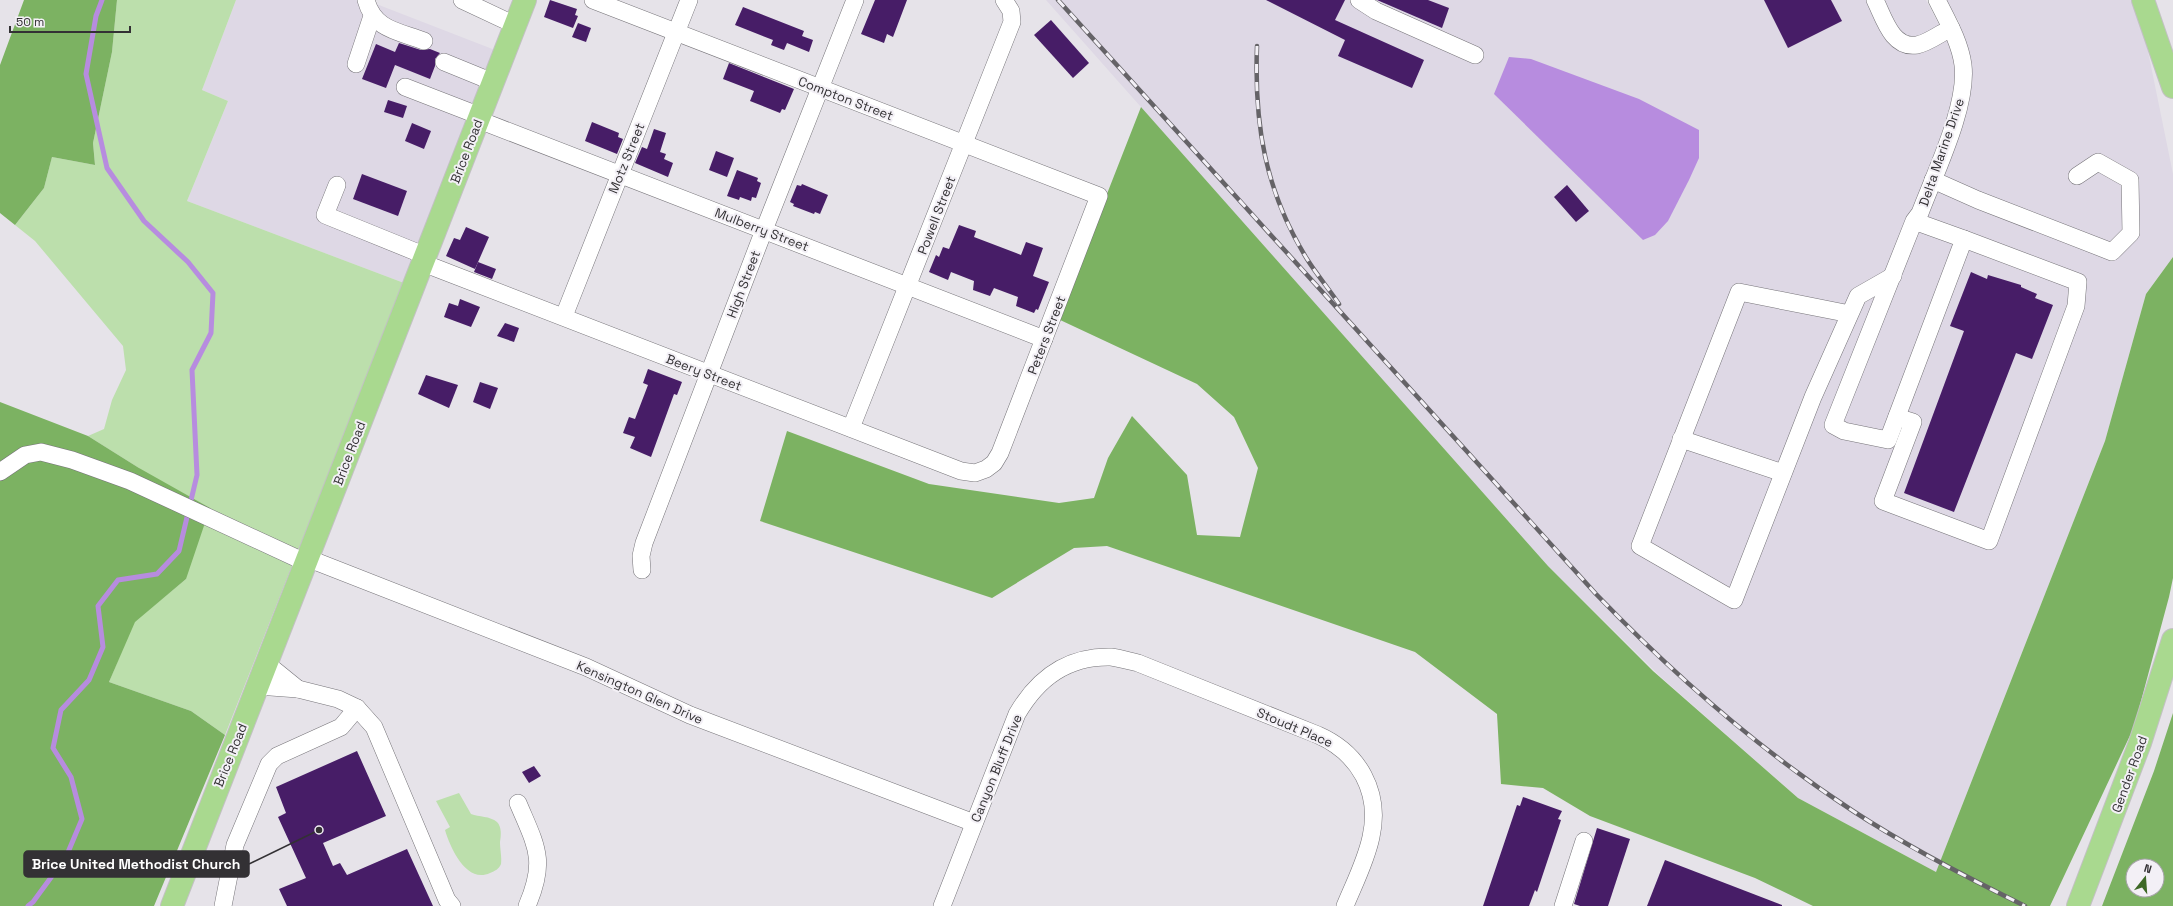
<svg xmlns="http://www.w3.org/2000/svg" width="2173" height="906" font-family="'Space Grotesk',sans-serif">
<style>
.built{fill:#ded8e5}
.green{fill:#bcdfac}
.forest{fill:#7cb262;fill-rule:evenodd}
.water{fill:#b78cdf}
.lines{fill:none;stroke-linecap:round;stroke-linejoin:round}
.stream{stroke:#b78cdf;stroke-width:5}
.building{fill:#471d67}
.minor-casing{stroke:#767479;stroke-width:18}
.major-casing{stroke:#c2c1c2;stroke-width:24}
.minor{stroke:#fff;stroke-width:17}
.major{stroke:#a9d98f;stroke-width:22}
.rail-casing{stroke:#656367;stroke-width:4.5}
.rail{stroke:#f3f0f6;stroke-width:3;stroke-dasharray:9;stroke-linecap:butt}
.labels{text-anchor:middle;stroke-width:4;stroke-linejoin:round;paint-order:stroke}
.street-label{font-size:13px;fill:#333134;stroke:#f3f0f6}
.leader{fill:none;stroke:#333134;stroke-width:1.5}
.callout-dot{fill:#333134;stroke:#f3f0f6;stroke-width:1.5}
.callout{fill:#333134;stroke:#333134;stroke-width:1.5}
.callout-label{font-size:14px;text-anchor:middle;font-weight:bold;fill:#fff}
</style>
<rect width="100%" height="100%" fill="#e6e3e9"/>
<!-- built -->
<g class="built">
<path d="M236,0H366L495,50L404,283L187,201L228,101L202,90Z"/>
<path d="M1046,0H1926L1945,37L1960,23L1945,0H2132L2141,17L2173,174V257L2146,294L2105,441L1936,872L1798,798L1662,678L1548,566Z"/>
</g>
<!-- green -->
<g class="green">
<path d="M117,0H236L202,90L228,101L187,201L404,283L225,735L191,711L109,682L134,622L186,579L139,468L88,436L104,429L112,400L126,370L123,346L35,241L15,225L44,188L52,157L95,165L93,143L112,52Z"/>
<path d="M459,793L471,814C479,817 490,816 497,822C502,827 501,836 500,842C500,849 502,858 501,864C499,869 495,871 490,873C466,884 450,847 445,830L450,827L436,801Z"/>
</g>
<!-- forest -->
<g class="forest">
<path d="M24,0H117L112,52L93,143L95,165L52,157L44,188L15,225L0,213V65Z"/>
<path d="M1141,107L1548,566L1653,671L1798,798L1936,872L2105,441L2146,294L2173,257V578L2169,597L2134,727L2050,906H1813L1755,878L1590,816L1543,788L1501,784L1497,714L1415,652L1107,546L1074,548L992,598L760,521L787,431L929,484L1059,503L1094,498L1108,458L1132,416L1187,475L1197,535L1240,537L1258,468L1234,417L1197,384L1058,319Z"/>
<path d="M0,402L88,436L139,468L210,508L186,579L135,622L109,682L191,711L225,735L154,906H0Z"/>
<path d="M2173,713V906H2102L2154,771ZM2133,866H2157V890H2133Z"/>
</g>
<!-- water -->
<path class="water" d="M1509,57L1531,59L1639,99L1699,130V158L1689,180L1668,221L1655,235L1643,240L1494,94Z"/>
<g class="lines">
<!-- stream -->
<path class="stream" d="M28,906L33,902L66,857L82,819L71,777L53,748L61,710L89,680L103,647L98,606L118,580L157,574L179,551L197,475L192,370L211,333L213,293L188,262L144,221L107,168L86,74L96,16L102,0"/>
</g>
<!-- building -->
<g class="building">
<path d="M550,0L577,9L575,15L578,16L573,28L544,17Z"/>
<path d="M875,0H907L893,37L887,34L884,43L861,34Z"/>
<path d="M1266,0H1345L1335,20L1424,60L1412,88L1338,56L1345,40Z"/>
<path d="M1377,0H1428L1449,8L1442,28Z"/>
<path d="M1764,0H1831L1842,21L1788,48Z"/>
<path d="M743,7L804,31L802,36L813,40L809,52L787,43L784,50L771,45L773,40L735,25Z"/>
<path d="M1051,20L1089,63L1073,78L1034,35Z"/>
<path d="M578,23L591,28L586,42L572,37Z"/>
<path d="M399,43L421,50L430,49L440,53L435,59V66L430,79L395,65L386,88L362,79L376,44L395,52Z"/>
<path d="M729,63L794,89L785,110L782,109L780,113L750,101L754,91L723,79Z"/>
<path d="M388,100L407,106L403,118L384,112Z"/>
<path d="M592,122L619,133L618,137L623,139L617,154L585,141Z"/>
<path d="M412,123L431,131L424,149L405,141Z"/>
<path d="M654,129L666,133L660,152L666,154L664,159L673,163L668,177L635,163L642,147L647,149Z"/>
<path d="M716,151L734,158L727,177L709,170Z"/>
<path d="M737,170L758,178L757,181L761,183L756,198L752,197L751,201L740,197L739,200L727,196Z"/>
<path d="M362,174L407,191L398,216L353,199Z"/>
<path d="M802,184L828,195L820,214L815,212L814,214L793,206L794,204L790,202L797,185L801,186Z"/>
<path d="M1567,185L1589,211L1576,222L1554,197Z"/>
<path d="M959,225L976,231L974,237L1021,255L1026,242L1043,248L1033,276L1049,282L1038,310L1036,309L1034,313L1016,306L1018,297L994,288L990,296L973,290L974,281L951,272L948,280L929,272L936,255L939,257L943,247L949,249Z"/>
<path d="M466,227L489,237L475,269L446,256L454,238L460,240Z"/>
<path d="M478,262L496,269L492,279L474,272Z"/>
<path d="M1971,272L1987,279L1988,275L2021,285V287L2037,294L2035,298L2053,305L2032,359L2016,353L1954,512L1904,493L1964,331L1950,326Z"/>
<path d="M460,299L480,307L471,327L444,317L449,303L458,306Z"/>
<path d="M505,323L519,328L514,342L497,336Z"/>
<path d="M648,369L682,382L677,395L674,394L651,457L630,448L635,437L623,433L629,417L635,419L648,385L643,383Z"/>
<path d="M426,375L458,385L449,408L418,394Z"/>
<path d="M480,382L498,388L490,409L473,402Z"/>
<path d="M357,751L386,816L323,843L333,866L340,863L347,875L407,849L433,906H287L279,889L306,878L278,817L286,813L276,787Z"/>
<path d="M534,766L541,776L529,783L522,772Z"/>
<path d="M1523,797L1562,811L1558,819L1561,820L1537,892L1535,890L1529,906H1483L1517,805L1520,806Z"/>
<path d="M1597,828L1630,839L1608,906H1580L1574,904Z"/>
<path d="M1665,860L1782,905V906H1647Z"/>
</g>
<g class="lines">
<defs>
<g id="minor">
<path d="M366,0C374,30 398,31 424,41"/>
<path d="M462,0L515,25"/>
<path d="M1359,0L1376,11L1475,55"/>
<path d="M1875,0C1884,18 1892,49 1917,45C1928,43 1941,33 1951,28"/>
<path d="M444,62L493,82"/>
<path d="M356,64L372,16"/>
<path d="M405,87L480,116"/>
<path d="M479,120L1044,339"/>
<path d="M1933,180L1978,200L2112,252L2131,233L2130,180L2098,162L2077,176"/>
<path d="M337,185L325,215L426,256"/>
<path d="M1914,221L1964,239L1888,440L1844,431L1833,425L1914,221L1920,213C1935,173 1968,106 1963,65C1960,42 1947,20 1937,0"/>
<path d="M423,263L961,471L975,473L986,469L994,463L1000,453L1099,196L593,0"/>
<path d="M1850,314L1739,292L1640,546L1734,600L1813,397L1858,296L1893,276"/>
<path d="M564,316L689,0"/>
<path d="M1897,417L1913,422L1883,501L1989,541L2076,306L2078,282L1964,239"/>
<path d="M851,428L1012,22L1011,11L1004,0"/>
<path d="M1681,439L1783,473"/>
<path d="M0,472L25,455L41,452L72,460L130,481L305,562"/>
<path d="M307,558L586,667L690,715L974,823"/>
<path d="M642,570L641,556L644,543L764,230L855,0"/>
<path d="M257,686L298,689L266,663"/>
<path d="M298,689L338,699L357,708L374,727L447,900L452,906"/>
<path d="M518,803C536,846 547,860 527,906"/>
<path d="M223,906L235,845L269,764L277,756L341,727L357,708"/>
<path d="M942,906L1017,714C1038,678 1067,656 1111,657C1119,658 1129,661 1138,663L1318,735C1359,753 1381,792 1371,837C1366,861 1354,884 1345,906"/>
<path d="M1563,906L1584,841"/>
</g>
<g id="major">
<path d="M2143,0L2173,87"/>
<path d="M172,906L525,0"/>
<path d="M2078,906L2140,743L2173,640"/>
</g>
</defs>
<!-- minor casing -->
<use href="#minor" class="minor-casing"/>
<!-- major casing -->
<use href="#major" class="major-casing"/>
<!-- minor -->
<use href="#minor" class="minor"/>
<!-- major -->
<use href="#major" class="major"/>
<defs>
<g id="rail">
<path d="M1058,0L1596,594C1674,675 1758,749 1853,811C1908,847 1966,877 2025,906"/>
<path d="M1257,46C1254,124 1265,191 1307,259C1317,275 1329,289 1339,304"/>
</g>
</defs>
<!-- rail casing -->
<use href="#rail" class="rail-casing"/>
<!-- rail -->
<use href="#rail" class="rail"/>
</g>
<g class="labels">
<!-- street labels -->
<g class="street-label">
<text transform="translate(846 98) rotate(21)" y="5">Compton Street</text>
<text transform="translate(466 151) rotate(-69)" y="5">Brice Road</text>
<text transform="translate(1941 152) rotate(-71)" y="5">Delta Marine Drive</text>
<text transform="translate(626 158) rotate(-68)" y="5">Motz Street</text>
<text transform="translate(936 215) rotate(-69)" y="5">Powell Street</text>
<text transform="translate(762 229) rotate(21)" y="5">Mulberry Street</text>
<text transform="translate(743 284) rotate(-69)" y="5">High Street</text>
<text transform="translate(1046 335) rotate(-69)" y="5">Peters Street</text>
<text transform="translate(704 372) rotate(21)" y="5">Beery Street</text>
<text transform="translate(349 453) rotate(-69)" y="5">Brice Road</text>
<text transform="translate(640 692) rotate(24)" y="5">Kensington Glen Drive</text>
<text transform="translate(1295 727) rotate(23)" y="5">Stoudt Place</text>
<text transform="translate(230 755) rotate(-68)" y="5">Brice Road</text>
<text transform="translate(996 768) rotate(-68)" y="5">Canyon Bluff Drive</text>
<text transform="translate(2129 774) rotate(-70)" y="5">Gender Road</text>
</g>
</g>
<!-- callouts -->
<path class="leader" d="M319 830L249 864"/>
<circle class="callout-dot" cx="319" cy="830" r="4"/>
<rect class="callout" x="24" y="851" width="225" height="26" rx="4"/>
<g class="callout-label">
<text x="136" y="869">Brice United Methodist Church</text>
</g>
<!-- north arrow -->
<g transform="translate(2145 878) rotate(17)"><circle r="19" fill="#f3f0f6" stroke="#a6a4a8"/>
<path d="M0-3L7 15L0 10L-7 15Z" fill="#3d6826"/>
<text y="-6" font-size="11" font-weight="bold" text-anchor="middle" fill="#333134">N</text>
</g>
<!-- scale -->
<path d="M10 26v6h120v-6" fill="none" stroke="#333134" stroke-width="2"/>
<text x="16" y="26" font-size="12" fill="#333134" stroke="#f3f0f6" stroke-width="3" paint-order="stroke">50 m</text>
</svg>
